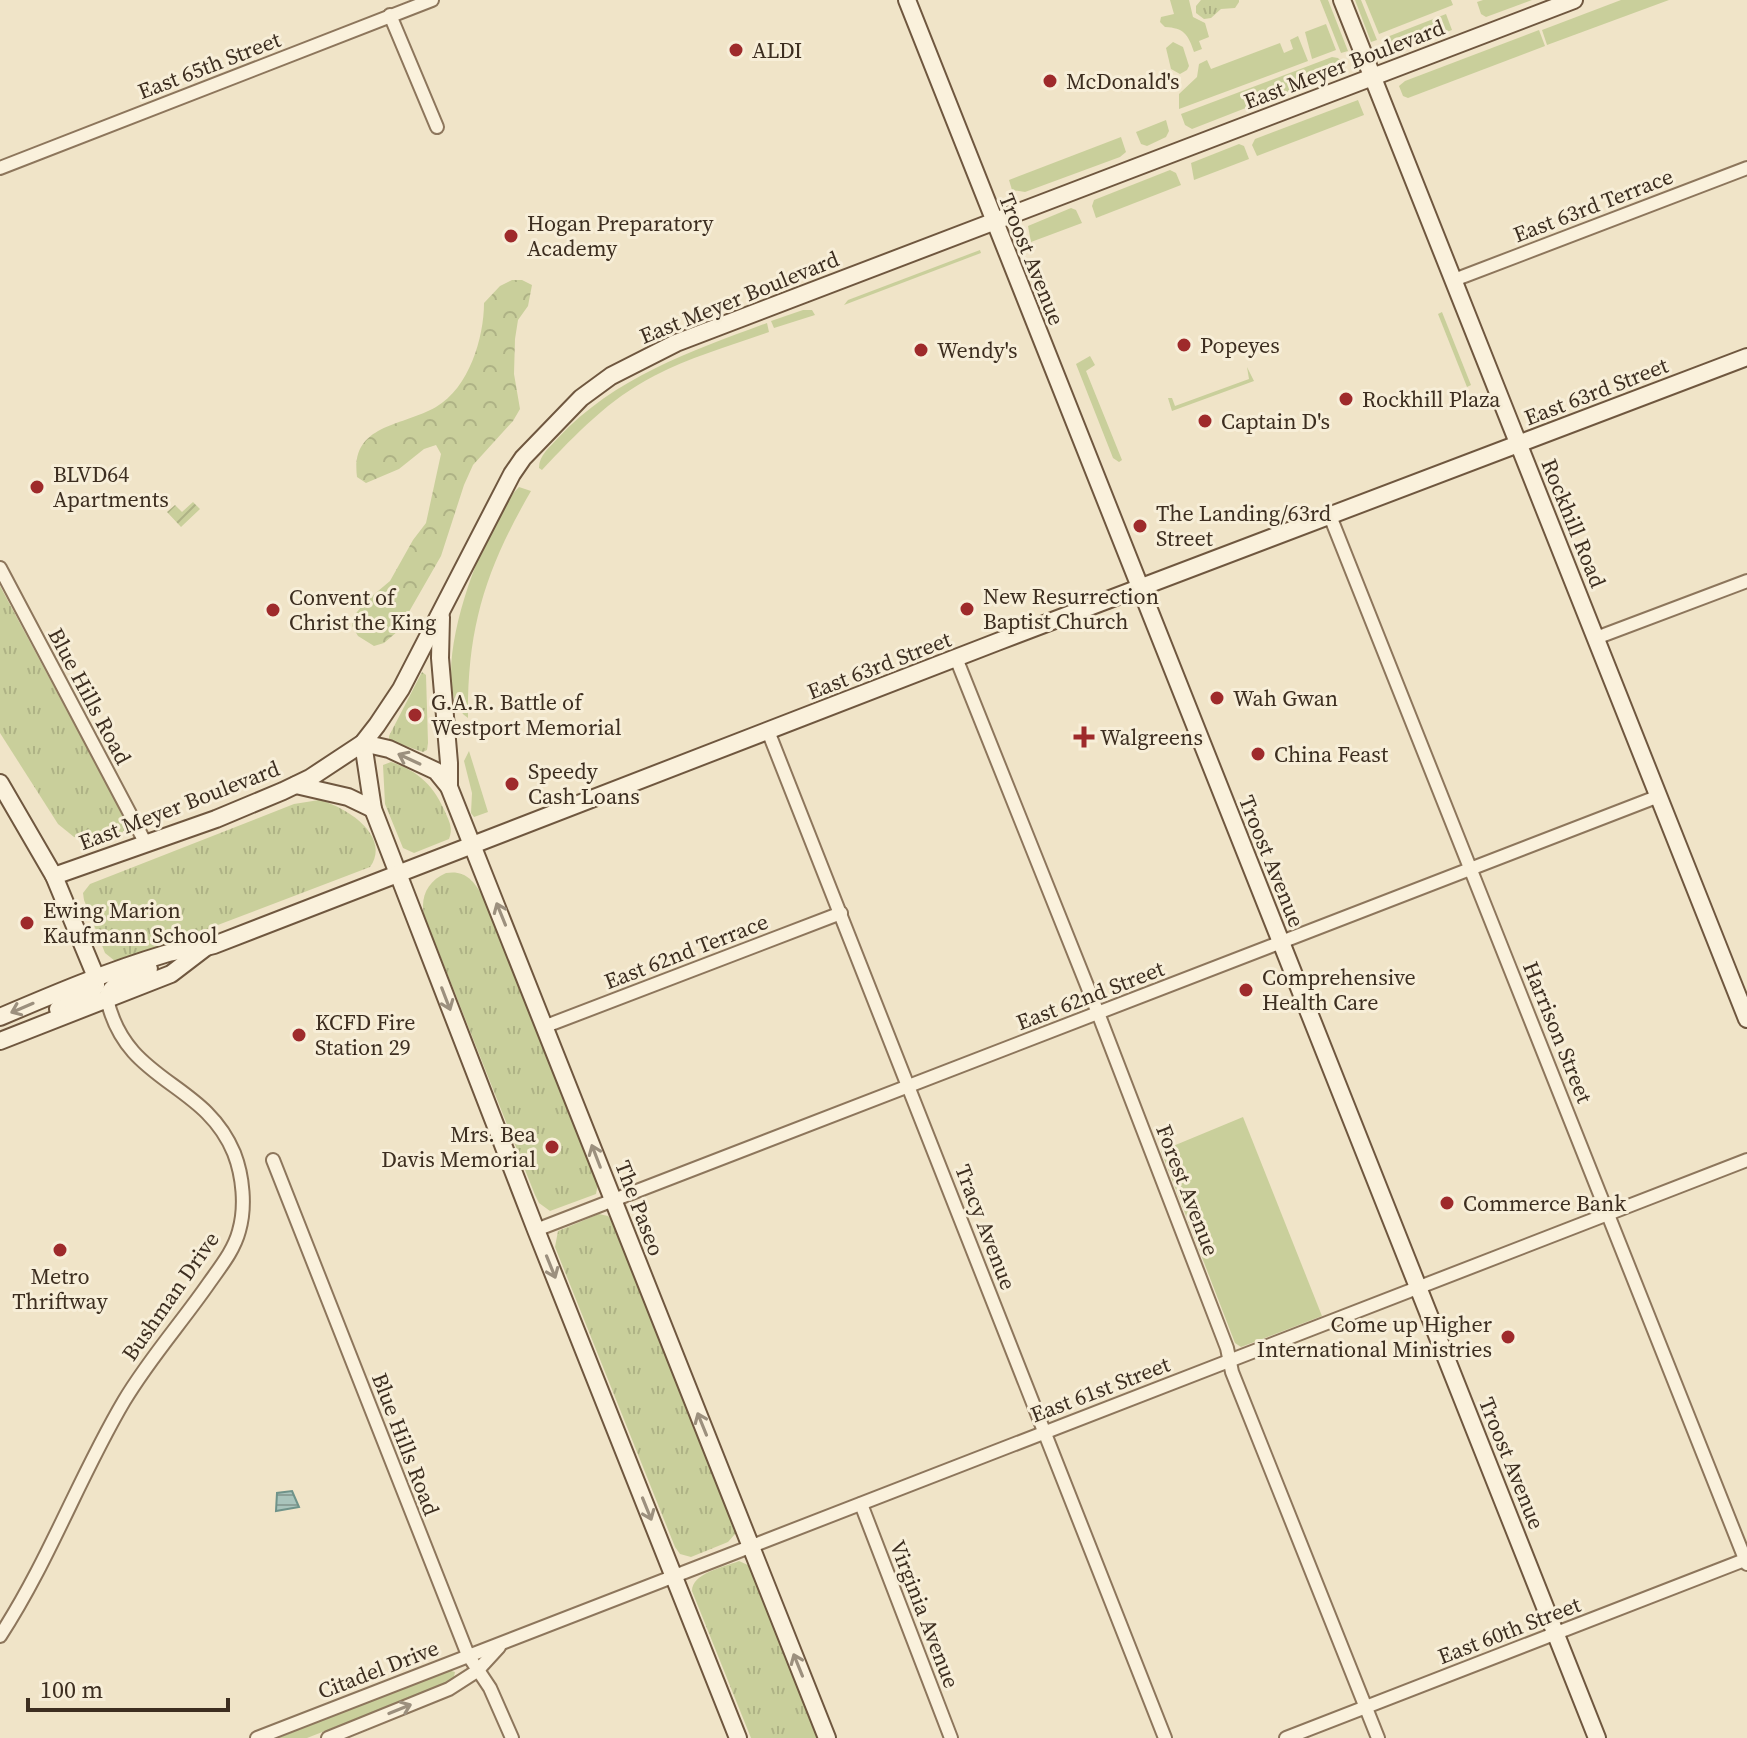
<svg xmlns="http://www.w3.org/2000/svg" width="1747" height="1738" font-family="'Source Serif 4',serif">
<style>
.grass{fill:#c9cf9b}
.forest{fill:url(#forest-crowns)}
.park{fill:url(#park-tufts)}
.garden{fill:url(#garden-furrows)}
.water{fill:url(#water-rules);stroke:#6f938a;stroke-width:2}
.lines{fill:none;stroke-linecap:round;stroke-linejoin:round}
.minor-casing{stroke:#8d765c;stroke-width:16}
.secondary-casing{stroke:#6f573f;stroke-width:20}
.minor{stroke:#faf1dc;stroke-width:12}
.secondary{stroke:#faf1dc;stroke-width:16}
.oneway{stroke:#9c907e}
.poi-dot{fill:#9e2a2b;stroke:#f7eed8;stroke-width:3}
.labels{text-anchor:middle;stroke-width:6;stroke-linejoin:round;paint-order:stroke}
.poi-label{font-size:22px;fill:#3d2e20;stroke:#f7eed8;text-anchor:start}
.street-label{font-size:22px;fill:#3d2e20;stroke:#f7eed8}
</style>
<defs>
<pattern id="forest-crowns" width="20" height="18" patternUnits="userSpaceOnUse" patternTransform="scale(2)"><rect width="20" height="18" fill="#c9cf9b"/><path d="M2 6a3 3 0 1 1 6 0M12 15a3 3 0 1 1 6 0" fill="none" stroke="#aeb285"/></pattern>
<pattern id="park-tufts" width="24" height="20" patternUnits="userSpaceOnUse" patternTransform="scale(2)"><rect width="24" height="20" fill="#c9cf9b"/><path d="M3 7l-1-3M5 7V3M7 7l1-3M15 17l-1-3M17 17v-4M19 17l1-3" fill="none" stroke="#aeb285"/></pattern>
<pattern id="garden-furrows" width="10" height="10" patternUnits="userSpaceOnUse" patternTransform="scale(2)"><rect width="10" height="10" fill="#c9cf9b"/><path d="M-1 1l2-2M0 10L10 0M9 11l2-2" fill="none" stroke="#aeb285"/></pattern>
<pattern id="water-rules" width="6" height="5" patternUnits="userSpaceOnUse" patternTransform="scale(2)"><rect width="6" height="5" fill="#a9c4bc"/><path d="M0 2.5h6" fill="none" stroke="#8ba098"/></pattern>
</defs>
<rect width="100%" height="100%" fill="#f0e4c8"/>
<!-- grass -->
<g class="grass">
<path d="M1170,0H1189L1193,17L1205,23L1209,37L1199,41L1202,49L1194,52C1188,34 1184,28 1165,27L1160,22L1161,17L1174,14Z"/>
<path d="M1320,0H1328L1348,51L1341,53Z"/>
<path d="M1355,0H1361L1377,40L1371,42Z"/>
<path d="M1365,0H1451L1453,5L1379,34Z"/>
<path d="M1483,0H1532L1486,17L1481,14L1477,2Z"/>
<path d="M1621,0H1669L1547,45L1542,30Z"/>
<path d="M1446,14L1452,30L1386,54L1385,51L1389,49L1387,46L1383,47L1387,37Z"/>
<path d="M1326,24L1336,50L1312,59L1305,32Z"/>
<path d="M1539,30L1545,46L1408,98L1403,96L1399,86L1405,81Z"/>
<path d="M1298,36L1308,61L1179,109V94L1197,77L1199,64L1207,60L1211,69L1280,43L1284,53L1293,49L1290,40Z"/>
<path d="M1173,42L1183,47L1189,66L1187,70L1180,74L1171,69L1166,48Z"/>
<path d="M1332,57L1338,58L1342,62L1339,64L1340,67L1344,66L1346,69L1192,129L1185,125L1181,114Z"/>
<path d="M1358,100L1364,115L1257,156L1252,145L1255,139Z"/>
<path d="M1166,120L1169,131L1166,137L1147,146L1141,144L1136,132Z"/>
<path d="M1121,137L1126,152L1120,157L1025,192L1012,190L1009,180Z"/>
<path d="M1239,144L1244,146L1249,159L1194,180L1191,163Z"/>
<path d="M1170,170L1176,173L1181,185L1096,218L1092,206L1094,200Z"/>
<path d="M1071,208L1076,210L1082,223L1031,242L1028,226Z"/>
<path d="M980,250L981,253L844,305L848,300Z"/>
<path d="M803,310H812L815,315L774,328L771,321Z"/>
<path d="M1442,312L1471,385L1467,387L1438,314Z"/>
<path d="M767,323L769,332C731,346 690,357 654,376C609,399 576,434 542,470L539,468C539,455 550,447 558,438C615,377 692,351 767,323Z"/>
<path d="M1090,356L1095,365L1086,371L1122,460L1119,462L1113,458L1076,364Z"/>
<path d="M1247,367L1254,381L1172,411L1168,398H1172L1175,406L1249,379Z"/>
<path d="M519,487L531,491C486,569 467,627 468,718C420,687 486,518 519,487Z"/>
<path d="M469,751L488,812L474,817L471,813L472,793L464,761Z"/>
<path d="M1243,1117L1322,1316L1241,1347L1235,1343L1161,1151Z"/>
<path d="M448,1670L455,1672L453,1681L307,1738H278Z"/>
</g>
<!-- forest -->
<path class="forest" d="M512,280H522L532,285L528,306L518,320L515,339L514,374L520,409L513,421L473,465L464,485L441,556L398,631L384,643L374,646L358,636L352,626L353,617L365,602L390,581L413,540L426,523L441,454L436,445L424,449L399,469L366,483L357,477C350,424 401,427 436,407C469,388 484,338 484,303L500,286Z"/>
<!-- park -->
<g class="park">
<path d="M1201,0H1239V2L1235,8L1221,9L1211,18L1204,19L1196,13V6Z"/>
<path d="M0,586L126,821L127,828L115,839L100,842L74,837L58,824L0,733Z"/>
<path d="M422,672L426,675L428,743L427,750L423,752L389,740V736Z"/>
<path d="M391,762C419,771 435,787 446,814C450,823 453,829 449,839L414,853L403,848L385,804L383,765Z"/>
<path d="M319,800C345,806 392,836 370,867L123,961H115L105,953L84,900L83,893L90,884L294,804Z"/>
<path d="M446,873C465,870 473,880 482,895L598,1183L596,1194L550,1211L539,1203L535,1195L424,915C420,896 428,881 446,873Z"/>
<path d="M599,1214L608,1216L616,1227L736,1528V1533L728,1542L691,1557L680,1554L675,1547L555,1247L558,1231Z"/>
<path d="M739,1561L750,1566L819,1738H751L692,1591C692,1573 724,1567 739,1561Z"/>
</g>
<!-- garden -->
<path class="garden" d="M193,502L200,509L181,527L167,512L175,505L182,512Z"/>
<!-- water -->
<path class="water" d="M292,1491L299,1507L276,1511L277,1493Z"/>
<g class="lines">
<defs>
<g id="minor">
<path d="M390,15L437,127"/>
<path d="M0,168L432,0"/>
<path d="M1454,280L1747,168"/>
<path d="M1330,516L1747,1564"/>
<path d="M0,568L145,842"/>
<path d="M1596,638L1747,581"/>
<path d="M956,658L1098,1013L1227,1348L1232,1372L1378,1738"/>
<path d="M768,731L1165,1738"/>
<path d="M546,1026L841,913"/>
<path d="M273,1160L468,1655L490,1688L512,1738"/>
<path d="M536,1230L1659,796"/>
<path d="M861,1504L951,1738"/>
<path d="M0,1636C49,1561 79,1477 124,1401C149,1359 182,1322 209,1283C221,1266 234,1250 239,1231C246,1207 243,1176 234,1153C204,1080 126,1084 107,999"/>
<path d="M257,1738L1747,1160"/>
<path d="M328,1738L449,1689L477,1671L499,1647"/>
<path d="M1286,1738L1747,1559"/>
</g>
<g id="secondary">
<path d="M907,0L1597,1738"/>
<path d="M1342,0L1747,1019"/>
<path d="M441,617L440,658L449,763V787"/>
<path d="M363,743L389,749L436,771L449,787L827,1738"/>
<path d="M363,743L373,809L536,1230L738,1738"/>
<path d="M0,783L54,876L96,977"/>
<path d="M296,785L348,797L373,809"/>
<path d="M54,876L216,819L283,791L310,778L363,743L377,725L401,689L512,474L523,458L581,398L611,376L676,343L1574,0"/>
<path d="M107,998C114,979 132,978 149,969"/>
<path d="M58,1009L92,991L96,986V977"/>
<path d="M0,1017C54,994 108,971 165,954C181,949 198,950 214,945L997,642L1747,357"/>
<path d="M0,1041L171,974L205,948"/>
</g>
</defs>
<!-- minor casing -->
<use href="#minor" class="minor-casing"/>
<!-- secondary casing -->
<use href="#secondary" class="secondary-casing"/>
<!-- minor -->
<use href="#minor" class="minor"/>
<!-- secondary -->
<use href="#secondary" class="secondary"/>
</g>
<!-- one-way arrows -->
<defs><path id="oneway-shaft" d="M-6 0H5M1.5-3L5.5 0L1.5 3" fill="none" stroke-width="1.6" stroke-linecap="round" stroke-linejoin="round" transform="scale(2)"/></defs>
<g class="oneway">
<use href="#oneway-shaft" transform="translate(409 759) rotate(-155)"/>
<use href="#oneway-shaft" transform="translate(501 914) rotate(-112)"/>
<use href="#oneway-shaft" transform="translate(446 999) rotate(69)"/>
<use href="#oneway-shaft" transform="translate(22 1008) rotate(157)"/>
<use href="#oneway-shaft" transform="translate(596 1156) rotate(-111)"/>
<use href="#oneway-shaft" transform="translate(551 1267) rotate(68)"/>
<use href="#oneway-shaft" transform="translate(702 1424) rotate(-112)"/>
<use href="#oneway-shaft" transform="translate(647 1509) rotate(68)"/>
<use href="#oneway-shaft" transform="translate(798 1665) rotate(-112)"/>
<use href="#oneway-shaft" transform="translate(400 1709) rotate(-22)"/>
</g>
<!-- markers -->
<g class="poi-dot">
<circle cx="736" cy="50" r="8"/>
<circle cx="1050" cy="81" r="8"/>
<circle cx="511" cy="236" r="8"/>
<circle cx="1184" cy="345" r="8"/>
<circle cx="921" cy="350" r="8"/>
<circle cx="1346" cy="399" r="8"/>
<circle cx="1205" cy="421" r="8"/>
<circle cx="37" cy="487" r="8"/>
<circle cx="1140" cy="526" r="8"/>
<circle cx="967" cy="609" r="8"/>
<circle cx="273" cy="610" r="8"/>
<circle cx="1217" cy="698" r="8"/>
<circle cx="415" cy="715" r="8"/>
<path d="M1080 725h8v8h8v8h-8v8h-8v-8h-8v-8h8z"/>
<circle cx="1258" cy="754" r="8"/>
<circle cx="512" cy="784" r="8"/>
<circle cx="27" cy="923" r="8"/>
<circle cx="1246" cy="990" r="8"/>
<circle cx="299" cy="1035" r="8"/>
<circle cx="552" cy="1147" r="8"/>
<circle cx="1447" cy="1203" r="8"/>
<circle cx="60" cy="1250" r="8"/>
<circle cx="1508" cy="1337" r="8"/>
</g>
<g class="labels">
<!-- poi labels -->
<g class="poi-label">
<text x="752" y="58">ALDI</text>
<text x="1066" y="89">McDonald's</text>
<text x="527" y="231">Hogan Preparatory<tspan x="527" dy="25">Academy</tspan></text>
<text x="1200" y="353">Popeyes</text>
<text x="937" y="358">Wendy's</text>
<text x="1362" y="407">Rockhill Plaza</text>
<text x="1221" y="429">Captain D's</text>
<text x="53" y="482">BLVD64<tspan x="53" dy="25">Apartments</tspan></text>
<text x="1156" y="521">The Landing/63rd<tspan x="1156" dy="25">Street</tspan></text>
<text x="983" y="604">New Resurrection<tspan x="983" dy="25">Baptist Church</tspan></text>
<text x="289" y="605">Convent of<tspan x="289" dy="25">Christ the King</tspan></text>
<text x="1233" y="706">Wah Gwan</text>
<text x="431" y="710">G.A.R. Battle of<tspan x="431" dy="25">Westport Memorial</tspan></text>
<text x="1100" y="745">Walgreens</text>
<text x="1274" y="762">China Feast</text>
<text x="528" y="779">Speedy<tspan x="528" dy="25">Cash Loans</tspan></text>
<text x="43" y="918">Ewing Marion<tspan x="43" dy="25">Kaufmann School</tspan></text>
<text x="1262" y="985">Comprehensive<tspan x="1262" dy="25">Health Care</tspan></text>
<text x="315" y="1030">KCFD Fire<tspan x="315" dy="25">Station 29</tspan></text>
<text x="536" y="1142" text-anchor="end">Mrs. Bea<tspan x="536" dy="25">Davis Memorial</tspan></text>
<text x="1463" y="1211">Commerce Bank</text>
<text x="60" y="1284" text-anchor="middle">Metro<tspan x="60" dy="25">Thriftway</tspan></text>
<text x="1492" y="1332" text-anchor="end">Come up Higher<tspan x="1492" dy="25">International Ministries</tspan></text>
</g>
<!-- street labels -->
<g class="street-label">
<text transform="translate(1344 64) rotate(-21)" y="8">East Meyer Boulevard</text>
<text transform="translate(209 65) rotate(-21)" y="8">East 65th Street</text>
<text transform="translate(1593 205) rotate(-21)" y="8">East 63rd Terrace</text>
<text transform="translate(1032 259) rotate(68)" y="8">Troost Avenue</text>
<text transform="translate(739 297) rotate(-22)" y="8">East Meyer Boulevard</text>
<text transform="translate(1596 391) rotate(-21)" y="8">East 63rd Street</text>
<text transform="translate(1574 523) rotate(68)" y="8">Rockhill Road</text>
<text transform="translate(879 665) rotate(-21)" y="8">East 63rd Street</text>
<text transform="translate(90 696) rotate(62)" y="8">Blue Hills Road</text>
<text transform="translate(179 805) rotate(-21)" y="8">East Meyer Boulevard</text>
<text transform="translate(1272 861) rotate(68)" y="8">Troost Avenue</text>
<text transform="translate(686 951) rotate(-21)" y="8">East 62nd Terrace</text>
<text transform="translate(1090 995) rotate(-21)" y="8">East 62nd Street</text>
<text transform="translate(1558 1032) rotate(68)" y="8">Harrison Street</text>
<text transform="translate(1188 1190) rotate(69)" y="8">Forest Avenue</text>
<text transform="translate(640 1208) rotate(69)" y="8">The Paseo</text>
<text transform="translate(986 1227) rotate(69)" y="8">Tracy Avenue</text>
<text transform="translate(170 1296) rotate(-55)" y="8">Bushman Drive</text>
<text transform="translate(1100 1389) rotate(-21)" y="8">East 61st Street</text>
<text transform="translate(406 1444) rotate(69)" y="8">Blue Hills Road</text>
<text transform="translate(1512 1463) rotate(68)" y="8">Troost Avenue</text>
<text transform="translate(925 1614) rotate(69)" y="8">Virginia Avenue</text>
<text transform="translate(1509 1630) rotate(-21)" y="8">East 60th Street</text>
<text transform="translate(378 1669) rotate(-21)" y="8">Citadel Drive</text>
</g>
</g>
<!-- scale -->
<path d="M28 1698v12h200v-12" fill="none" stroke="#3d2e20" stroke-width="4"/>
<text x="40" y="1698" font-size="24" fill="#3d2e20" stroke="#f7eed8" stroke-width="6" paint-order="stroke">100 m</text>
</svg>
